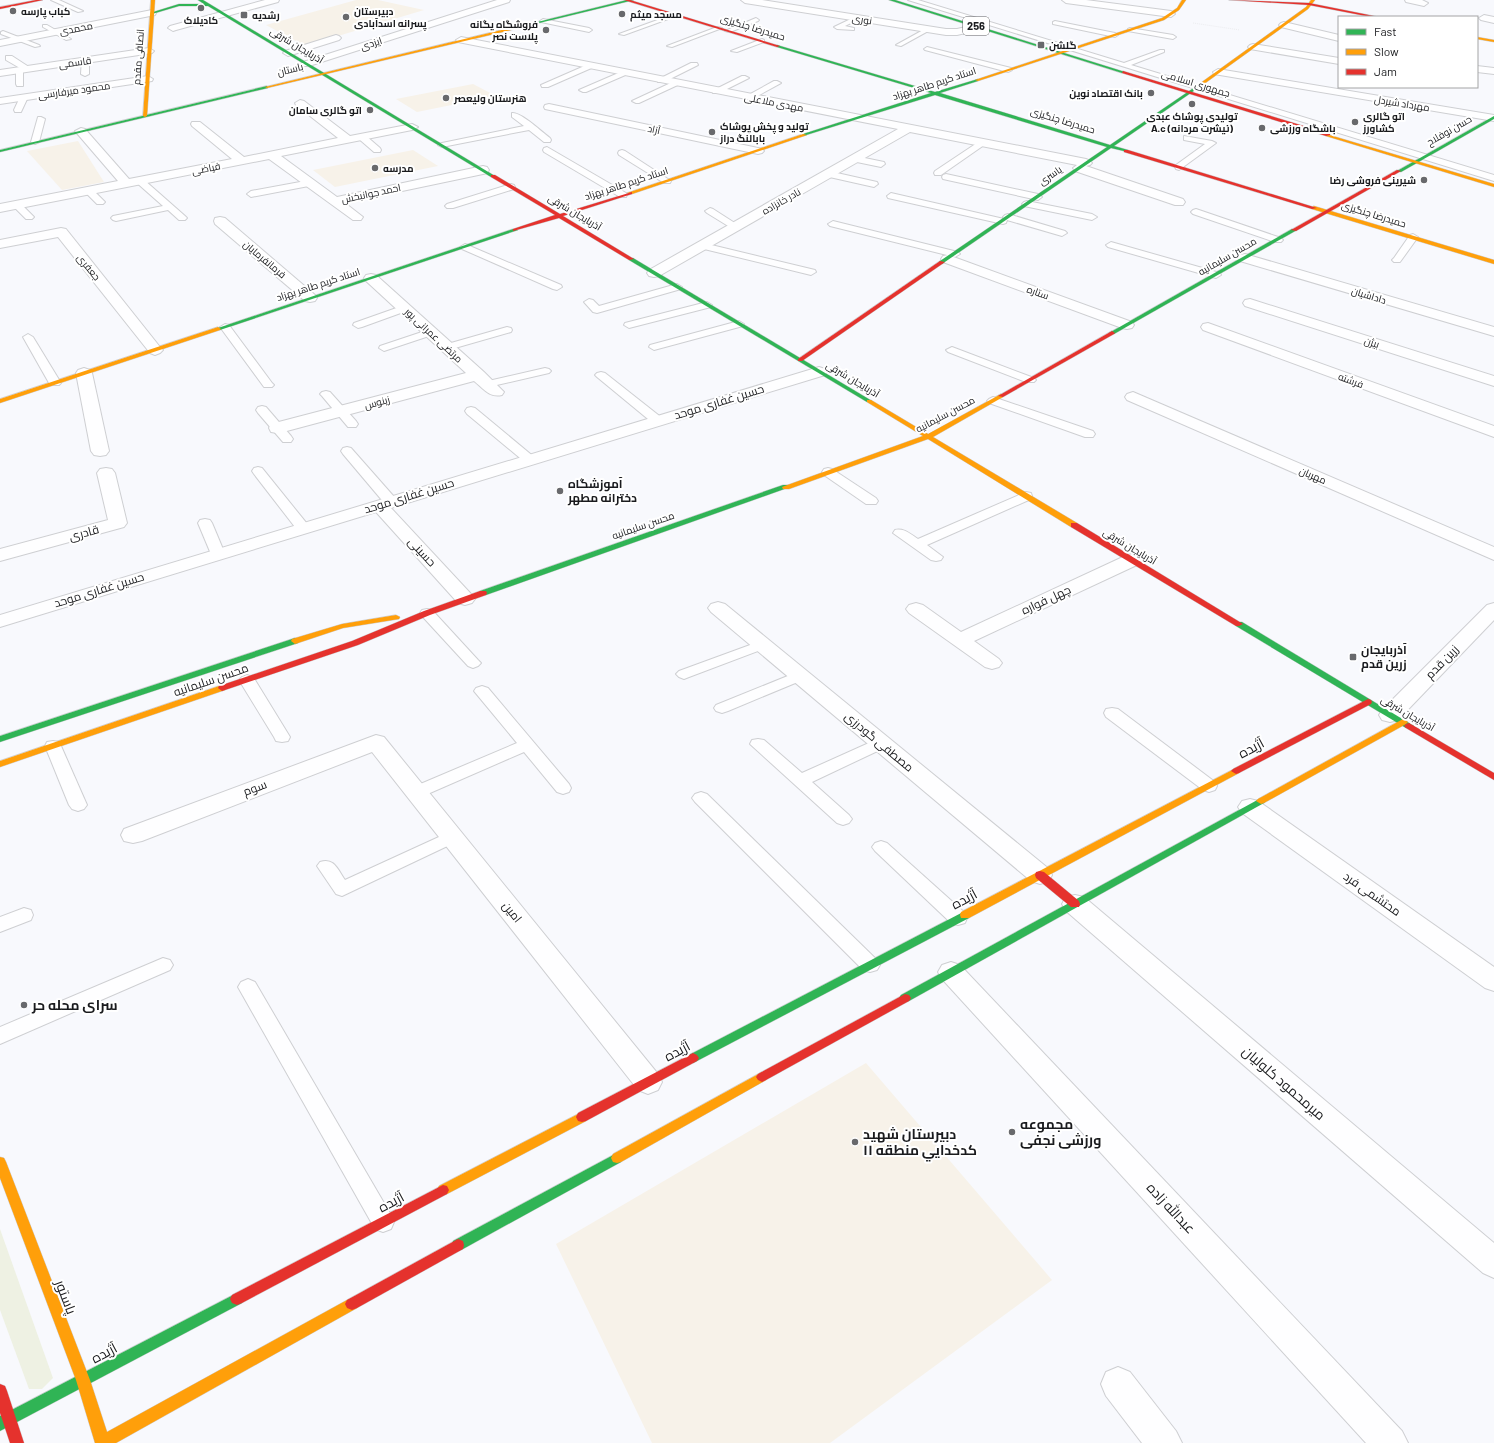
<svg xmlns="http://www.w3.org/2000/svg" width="1494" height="1443" font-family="Barlow,Cairo,sans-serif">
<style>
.education{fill:#f7f2e9}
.green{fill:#eef1e3}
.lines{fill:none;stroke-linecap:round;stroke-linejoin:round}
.lane-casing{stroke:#cecfd2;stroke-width:2}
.street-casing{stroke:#cecfd2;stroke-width:2}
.fast-casing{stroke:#cecfd2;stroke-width:1}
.slow-casing{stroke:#cecfd2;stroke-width:1}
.jam-casing{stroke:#cecfd2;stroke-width:1}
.path{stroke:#e1e1e3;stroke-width:1;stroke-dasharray:0.5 1.5;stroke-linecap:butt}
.lane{fill:#fefeff;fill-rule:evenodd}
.street{fill:#fefeff;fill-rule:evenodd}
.fast{fill:#30b455;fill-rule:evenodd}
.slow{fill:#ff9f0a;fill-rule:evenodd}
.jam{fill:#e5322d;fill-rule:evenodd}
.poi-dot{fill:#68696c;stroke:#fff;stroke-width:1.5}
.labels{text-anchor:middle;stroke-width:4;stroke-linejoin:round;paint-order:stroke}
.far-poi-label{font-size:10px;font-weight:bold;fill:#1a1b1e;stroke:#fff;text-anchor:start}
.far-street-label{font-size:10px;fill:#1a1b1e;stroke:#fff}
.shield{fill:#fff;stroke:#5f5f62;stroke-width:1}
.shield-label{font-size:11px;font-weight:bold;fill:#1a1b1e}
.street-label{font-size:12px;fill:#1a1b1e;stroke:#fff}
.poi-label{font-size:12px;font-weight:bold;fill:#1a1b1e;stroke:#fff;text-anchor:start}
.near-street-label{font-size:14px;fill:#1a1b1e;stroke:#fff}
.near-poi-label{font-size:14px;font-weight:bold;fill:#1a1b1e;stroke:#fff;text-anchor:start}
</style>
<rect width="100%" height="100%" fill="#f8f9fd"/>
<!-- education -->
<g class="education">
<path d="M356,0H378L424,10L305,46L266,25Z"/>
<path d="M473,84L496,96L417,112L396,99Z"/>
<path d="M78,141L104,182L62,190L27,151Z"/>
<path d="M413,150L438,166L335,187L313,170Z"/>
<path d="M866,1063L1052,1280L830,1443H652L556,1244Z"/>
</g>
<!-- green -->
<path class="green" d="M0,1229L53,1378L42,1389H29L0,1310Z"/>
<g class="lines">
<defs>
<g id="lane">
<path d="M51,0H59L83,11L78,12Z"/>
<path d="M908,0H918L1124,63L1160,50H1164V52L1131,65L1494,175V181Z"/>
<path d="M674,14L679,15L624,35L619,34Z"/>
<path d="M857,16L859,17V19L845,26L854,28V30L837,29L834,27Z"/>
<path d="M756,18L759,20L758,21L730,32L725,31Z"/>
<path d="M543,19L589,28L592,30L589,32L541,22L540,21Z"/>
<path d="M1055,21L1115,33L1118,35L1115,37L1053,24V22Z"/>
<path d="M43,25H47L71,39L66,40L43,27Z"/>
<path d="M717,27L722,28L672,47L667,46Z"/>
<path d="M1130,28L1173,35L1176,37L1173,39L1128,31V29Z"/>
<path d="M925,29L930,30L901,46L896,45Z"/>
<path d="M3,31L39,45L40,46L35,47L1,34V32Z"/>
<path d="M762,39L764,40V42L737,52L731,51Z"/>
<path d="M927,47L1011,68L1012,70L1008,72L925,50L924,49Z"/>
<path d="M6,56H12L32,69L31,71H25L6,60Z"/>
<path d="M82,58H88L89,60V74L85,76L81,74Z"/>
<path d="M691,63H697L698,65L664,82H658L657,80Z"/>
<path d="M589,64H592L596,66L548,87H542L541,85Z"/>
<path d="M16,68H19L23,70V86H17L16,84Z"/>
<path d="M623,71H626L630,73L586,92H583L579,90Z"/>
<path d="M742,76H745L749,78L719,93H713L712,91Z"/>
<path d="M675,81H678L682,83L639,103H636L632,101Z"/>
<path d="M774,81H777L781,83L752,99H746L745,97Z"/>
<path d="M21,95H24L28,97L21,112H15L14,110Z"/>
<path d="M512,113C521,112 542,132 550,138L551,140L550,142H544L529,130L442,147L438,145L442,143L524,126L512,117Z"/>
<path d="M38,117H41L45,119L39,142L35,144L31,142Z"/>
<path d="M359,135H365L380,148L381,150L380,152H374L359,139Z"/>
<path d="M1184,136L1212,141L1216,143L1179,170L1176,169L1175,167L1176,165L1205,144L1184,140Z"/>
<path d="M980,141H986L987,143L941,175H935L934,173L935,171Z"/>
<path d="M547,147L626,193L627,195L626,197H620L544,152L543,150L544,148Z"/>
<path d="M622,150L625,151L671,181L670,183H664L619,155L618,153L619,151Z"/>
<path d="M855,156L884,162L885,164L881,167L852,161L851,159L852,157Z"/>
<path d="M828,171L877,182L878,184L874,187L825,176L824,174Z"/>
<path d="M946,174L1038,194L1042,197L1038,200L943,179L942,177L943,175Z"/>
<path d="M140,178L143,179L185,216L187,218L185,220H179L168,210L116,221L113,220L111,218L113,216L163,206L137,183L136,181Z"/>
<path d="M311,180L314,181L315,183L314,185L251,197L247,194L251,191Z"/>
<path d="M511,184L514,185L515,187L514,189L453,208H447L445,206L447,204Z"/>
<path d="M89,188L92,189L105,202L103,204H97L86,193L85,191L86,189Z"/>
<path d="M891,193L1004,219L1003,217L1005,215L1008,214L1065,231L1067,233L1062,236L1007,220L1006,223L1003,224L888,198L887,196Z"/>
<path d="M1027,201L1092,214L1097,217L1092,220L1024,206L1022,204L1024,202Z"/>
<path d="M17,202L20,203L34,217L32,219H26L12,205L14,203Z"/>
<path d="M710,208L713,209L741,227L739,229H733L707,213L705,211Z"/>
<path d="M1196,209L1281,238L1283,240L1281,242H1275L1193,214L1191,212L1193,210Z"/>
<path d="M833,221L958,252L960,254L955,257L830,226L828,224Z"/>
<path d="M1413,234L1418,237L1400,262H1394L1392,260L1394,258L1410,235Z"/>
<path d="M1111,242L1220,273L1221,275L1216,278L1108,247L1106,245Z"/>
<path d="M703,243L815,270L816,272L811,275L700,248L698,246Z"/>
<path d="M465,244L561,285L562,287L557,290L553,289L462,249L460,247Z"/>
<path d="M677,284L682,287L681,289L597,313L593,312L584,302L589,299L593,300L599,306Z"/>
<path d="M707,302L712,305L711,307L629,328L624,325L625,323Z"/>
<path d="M405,305L409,306L410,308L409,310L362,327L358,328L353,325L354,323Z"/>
<path d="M739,321L744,324L743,326L654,350L649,347L650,345Z"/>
<path d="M225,324L229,325L272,383L274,385L272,387H264L220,327Z"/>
<path d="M507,327L511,328L512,330L511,332L448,350L443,347L444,345Z"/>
<path d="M431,329L436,332L435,334L384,351L379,348L380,346Z"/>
<path d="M28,334L33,337L61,383L59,385H51L49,383L23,337Z"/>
<path d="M952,347L1034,378L1036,380L1034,382H1026L948,352L946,350Z"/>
<path d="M545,368L549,369L551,371L549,373L488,387L484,386L482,384L484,382Z"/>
<path d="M601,372L605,373L662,418L664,421L662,424H654L597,377L595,375L597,373Z"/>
<path d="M326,391L330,392L356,421L358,424L356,427H348L322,396L320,394L322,392Z"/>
<path d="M993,397L1093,431L1095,434L1093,437H1085L989,403L987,401L989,399Z"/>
<path d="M262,406L266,407L291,436L293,439L291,442H283L258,413L256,410L258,407Z"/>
<path d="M471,407L475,408L534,457L536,460L534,463H526L467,414L465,411L467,408Z"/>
<path d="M347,447L351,448L396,499L398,502L396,505H386L343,454L341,451L343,448Z"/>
<path d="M258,467L262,468L308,525L310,528L308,531H298L254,474L252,471L254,468Z"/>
<path d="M828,468L832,469L876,498L878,501L876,504H866L824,475L822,472L824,469Z"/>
<path d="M1026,492L1031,493L1032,496L1031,499L927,545L943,557L941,560L936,561L931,560L893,533L895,530C904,528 910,534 918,539Z"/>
<path d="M205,519L210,520L212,523L225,554L223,557L218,558L213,557L211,554L198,523L200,520Z"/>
<path d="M427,609L432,610L478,660L481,663L478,666L473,668L468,666L422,616L420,613L422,610Z"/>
<path d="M761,641L766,642L768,645L766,648L689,677L684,679L679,677L676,674L679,671Z"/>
<path d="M800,671L805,673L808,676L805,679L728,711L722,713L716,711L714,708L716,705Z"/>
<path d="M247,675L252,677L255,680L290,737L288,741L282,742L276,741L274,737L239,680L242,677Z"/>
<path d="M482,686L488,688L569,784L571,788L569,792L563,794L557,792L524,752L423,796L417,798L411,796L409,792L411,788L517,743L474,691L476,688Z"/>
<path d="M1112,708L1118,709L1215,782L1217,786L1215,790L1209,792L1203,790L1106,717L1104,713L1106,709Z"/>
<path d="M880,738L886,739L888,743L886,747L812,782L849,815L852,819L849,823L843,825L837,823L750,744L752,740L758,739L764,740L802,773Z"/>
<path d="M53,741L59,742L61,746L87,805L84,809L78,811L72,809L69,805L45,746L47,742Z"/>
<path d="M701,792L707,794L877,960L880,965L877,970L870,972L863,970L695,802L692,798L695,794Z"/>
<path d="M452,831L458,833L461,837L458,841L342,896L336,894L317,866L320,862C334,857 338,870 345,880Z"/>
<path d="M881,841L887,843L965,913L967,918L965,923L958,925L951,923L875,851L872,847L875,843Z"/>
<path d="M24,908L31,910L33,915L31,920L0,932V917Z"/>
<path d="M163,958L170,960L173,965L170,970L0,1044V1027Z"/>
<path d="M248,979L255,982L391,1215L394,1222L391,1229L383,1232L375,1229L238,987L241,982Z"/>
</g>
<g id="street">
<path d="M265,0H279L278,2L176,30L173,31L168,28L170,26Z"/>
<path d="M497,0H510L509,2L309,66H303L301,64L303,62Z"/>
<path d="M741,0H762L946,29H957L979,24L984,27L982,29L957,35H946L745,3Z"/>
<path d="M1062,0H1086L1171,11L1175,14L1171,17L1066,3Z"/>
<path d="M1405,0H1422L1428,3L1424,6L1406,2Z"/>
<path d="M152,10L156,13L155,15L0,46V40Z"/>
<path d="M1484,15L1494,17V23L1481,20L1479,18Z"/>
<path d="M1284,22L1339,35V41L1281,27L1279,25L1281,23Z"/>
<path d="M336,35L339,36L341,38L339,40L288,56L283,53L285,51Z"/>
<path d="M461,37L1086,159L1090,161L1092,163L1090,165L1086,166L1183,199L1185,202L1183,205H1175L1075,171L1073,168L1077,165L910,132L659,276L654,277L649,276L647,273L649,270L898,129L458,42L456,40Z"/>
<path d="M1253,44L1339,58V64L1250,49L1248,47L1250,45Z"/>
<path d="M149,48L154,51L152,53L0,76V70Z"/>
<path d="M1477,66L1494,68V74L1477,72Z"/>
<path d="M1218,69L1494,115V121L1214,74L1213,72Z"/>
<path d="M148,76L153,79L152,81L0,104V98Z"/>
<path d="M300,100L304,101L350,136L412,124L418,127L412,130L281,156L337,197L483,166L487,167L489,170L487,173L483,174L345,203L363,217L361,220H353L269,159L0,212V204L118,181L75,131L81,128L85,129L129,179L232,159L192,126L191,124L192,122H200L244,157L338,138L296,105L295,103Z"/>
<path d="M549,104L758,148L762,149L764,151L762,153L758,154L545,109L544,107L545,105Z"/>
<path d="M220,217L225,218L315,295L317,298L315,301L310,302L305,301L215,224L214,221L215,218Z"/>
<path d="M61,228L66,229L160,347L163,350L160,353L155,355L150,353L58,237L0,248V240Z"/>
<path d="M1245,254L1494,327V336L1240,261L1238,258L1240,255Z"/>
<path d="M948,255L1132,322L1134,325L1132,328L1127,329L1122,328L943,262L941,259L943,256Z"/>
<path d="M371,274L376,275L484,372L504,392L502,395C489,398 483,388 474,381L283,432L277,433L271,432L269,428L271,424L466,373L366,281L364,278L366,275Z"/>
<path d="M1250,299L1494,376V386L1245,306L1243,303L1245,300Z"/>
<path d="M1208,323L1494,426V437L1203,330L1201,327L1203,324Z"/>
<path d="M819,367L825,369L827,372L825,375L391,508L472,595L475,599L472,603L465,605L458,603L376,512L0,627V615Z"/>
<path d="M84,368L90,370L92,373L109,451L106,455L100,456L94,455L91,451L76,373L78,370Z"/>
<path d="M1133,392L1494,547V560L1127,400L1125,397L1127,394Z"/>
<path d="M106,468L112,469L115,473L127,523L124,527L0,561V549L108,520L97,473L100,469Z"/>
<path d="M1132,554L1139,556L1142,560L1139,564L974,641L999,659L1002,663L999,667L992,669L985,667L909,613L906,609L909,605L916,603L923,605L961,632L1125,556Z"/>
<path d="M718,602L725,604L1049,869L1052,875L1049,881L1040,884L1031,881L711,612L708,608L711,604Z"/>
<path d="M1494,603V620L1398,720L1390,722L1382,720L1379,715L1382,710L1487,605Z"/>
<path d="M376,735L384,737L658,1074L662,1082L658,1090L648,1094L638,1090L372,752L142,841L133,843L124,841L121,835L124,829Z"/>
<path d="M1250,799L1258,801L1494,967V991L1485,988L1242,813L1238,807L1242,801Z"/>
<path d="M1075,895L1084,897L1494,1243V1278L1483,1273L1066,911L1062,904L1066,897Z"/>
<path d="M951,962L960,965L1402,1431L1408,1443H1366L942,979L938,972L942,965Z"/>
<path d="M1118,1367L1130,1372L1176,1431L1182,1443H1142L1106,1396L1101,1384L1106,1372Z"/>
</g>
<g id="fast">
<path d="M198,0H203L495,176L491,177L208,6H179L152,14L150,13L179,4H204Z"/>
<path d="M627,0H634L527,26L525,25Z"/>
<path d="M889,0H895L1125,72L1122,73Z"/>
<path d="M777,45L935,92L978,79V81L940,93L1110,145L1195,87L1198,88L1114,146L1128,150V152L1111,148L942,264L939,262L940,261L1107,147L935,95L803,136V134L931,93L777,47Z"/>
<path d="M267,86L268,88L0,152V150Z"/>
<path d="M1494,116V119L1401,172L1397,171Z"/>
<path d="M513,229L518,230L220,330L215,329Z"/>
<path d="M1292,229L1297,230L1114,334L1109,333Z"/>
<path d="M629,258H633L872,401L867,402L629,260Z"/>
<path d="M783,485H789L790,487L486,595H480L479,593L480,591Z"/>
<path d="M1236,622H1242L1414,726L1412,728H1406L1236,626L1235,624Z"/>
<path d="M295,638L298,639L299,641L298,643L0,742V736Z"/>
<path d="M1261,798L1264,799L1266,801L1264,803L909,1001L905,1002L901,1001L899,998L901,995Z"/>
<path d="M965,911L969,912L970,915L969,918L697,1061L693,1063L689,1061L687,1058L689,1055Z"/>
<path d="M617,1153L621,1154L623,1158L621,1162L463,1249L458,1251L453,1249L452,1245L453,1241Z"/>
<path d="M237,1293L242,1295L244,1299L242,1303L0,1431V1416Z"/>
</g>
<g id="slow">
<path d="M151,0H155L147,116L145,117L143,116Z"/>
<path d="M1182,0H1186L1179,10L1164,20L978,81L975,80L1162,18L1177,8Z"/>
<path d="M1311,0H1315L1308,9L1197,89H1195V87L1306,7Z"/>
<path d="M527,24L528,26L267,88L265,87Z"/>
<path d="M1477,37L1494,40V42L1477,39Z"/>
<path d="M803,134L807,135L632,194L627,193Z"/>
<path d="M1326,134L1494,184V187L1326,136Z"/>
<path d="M1314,206L1494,260V264L1312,209L1311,208Z"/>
<path d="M218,327L221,329L220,330L0,403V399Z"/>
<path d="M1001,394L1003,395V397L933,437L1077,523V527H1071L928,439L789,489H783L782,487L923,436L867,402V400H871L928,434Z"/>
<path d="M396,615L400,617L399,619L343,628L295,644L291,641L292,639L342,624Z"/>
<path d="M222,685L225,686L226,688L225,690L0,767V761Z"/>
<path d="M1403,719L1408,722L1406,724L1264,803L1261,804L1256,801L1258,799Z"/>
<path d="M1236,768L1239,769L1241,771L1239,773L969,918H961L960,915L961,912Z"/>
<path d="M762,1072L766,1074L768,1077L766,1080L621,1162L617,1163L613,1162L611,1158L613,1154Z"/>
<path d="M582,1112L586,1113L588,1117L586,1121L447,1194L443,1195L439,1194L437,1190L439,1186Z"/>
<path d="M0,1157L4,1158L6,1162L90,1380L107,1432L347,1300L352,1298L357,1300L359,1304L357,1308L116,1443H95L76,1380L0,1178Z"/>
</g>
<g id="jam">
<path d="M36,0H43L0,9V7Z"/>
<path d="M624,0H630L780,46L777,47Z"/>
<path d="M1229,0L1309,3L1379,17H1371L1309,5Z"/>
<path d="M1123,71L1330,134V135L1326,136L1122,73Z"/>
<path d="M1124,150H1128L1317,208L1312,209L1124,152Z"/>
<path d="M1397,170L1401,171L1296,231L1291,230Z"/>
<path d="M491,175H495L560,214L632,192V194L563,216L634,259L629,260L559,218L513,231V229L555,215L491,177Z"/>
<path d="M940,261L945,262L802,361H798V359Z"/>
<path d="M1112,331L1115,333L1114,334L1003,397L998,396Z"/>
<path d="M1071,523H1077L1243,624L1239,626H1236L1071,527Z"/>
<path d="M480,591H486L487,593L486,595L430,615L358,645L225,690L222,691L218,688L219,686L352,641L424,611Z"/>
<path d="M1368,699L1371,700L1372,702L1371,704L1239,773L1236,774L1231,771L1233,769Z"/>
<path d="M1409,723L1494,773V780L1406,728L1404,726L1406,724Z"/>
<path d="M1040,871L1044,872L1079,901L1080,904L1079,907H1071L1036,878L1035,875L1036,872Z"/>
<path d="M905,994L909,995L911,998L909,1001L766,1080L762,1082L758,1080L756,1077L758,1074Z"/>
<path d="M693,1053L697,1055L699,1058L697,1061L586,1121L582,1122L578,1121L576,1117L578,1113Z"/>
<path d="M443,1185L447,1186L449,1190L447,1194L242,1303L237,1305L232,1303L230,1299L232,1295Z"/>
<path d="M458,1239L463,1241L464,1245L463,1249L357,1308L352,1310L347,1308L345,1304L347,1300Z"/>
<path d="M0,1384L5,1386L7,1391L24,1443H10L0,1413Z"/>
</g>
</defs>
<!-- lane casing -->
<use href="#lane" class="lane-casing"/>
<!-- street casing -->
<use href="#street" class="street-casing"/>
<!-- fast casing -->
<use href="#fast" class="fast-casing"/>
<!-- slow casing -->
<use href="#slow" class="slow-casing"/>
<!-- jam casing -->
<use href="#jam" class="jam-casing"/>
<!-- path -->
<path class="path" d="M1193,23L1240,30"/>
<!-- lane -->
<use href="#lane" class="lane"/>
<!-- street -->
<use href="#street" class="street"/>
<!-- fast -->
<use href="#fast" class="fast"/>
<!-- slow -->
<use href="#slow" class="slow"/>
<!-- jam -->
<use href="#jam" class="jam"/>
</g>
<!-- markers -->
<g class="poi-dot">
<circle cx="201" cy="8" r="4"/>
<circle cx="13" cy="11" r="4"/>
<circle cx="622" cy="14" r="4"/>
<rect x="240" y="11" width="8" height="8" rx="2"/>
<circle cx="346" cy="17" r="4"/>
<circle cx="546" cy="30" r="4"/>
<rect x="1037" y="41" width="8" height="8" rx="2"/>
<circle cx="1151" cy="93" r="4"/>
<circle cx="446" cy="98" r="4"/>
<circle cx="1192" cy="104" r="4"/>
<circle cx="370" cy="110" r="4"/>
<circle cx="1355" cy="122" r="4"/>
<circle cx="1262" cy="128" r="4"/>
<circle cx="712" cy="132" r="4"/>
<circle cx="375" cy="168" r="4"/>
<circle cx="1424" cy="180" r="4"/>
<circle cx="560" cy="491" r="4"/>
<rect x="1349" y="653" width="8" height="8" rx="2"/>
<circle cx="24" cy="1005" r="4"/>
<circle cx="1012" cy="1132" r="4"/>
<circle cx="855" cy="1142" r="4"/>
</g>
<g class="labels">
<!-- far-poi labels -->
<g class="far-poi-label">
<text x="21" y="15">کباب پارسه</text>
<text x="354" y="15">دبیرستان<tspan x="354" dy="12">پسرانه اسدآبادی</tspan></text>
<text x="630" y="18">مسجد میثم</text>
<text x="252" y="19">رشدیه</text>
<text x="201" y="24" text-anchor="middle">کادیلاک</text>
<text x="538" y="28" text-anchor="end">فروشگاه یگانه<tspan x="538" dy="12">پلاست نصر</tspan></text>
<text x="1049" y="49">گلشن</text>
<text x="1143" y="97" text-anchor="end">بانک اقتصاد نوین</text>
<text x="454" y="102">هنرستان ولیعصر</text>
<text x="362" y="114" text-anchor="end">اتو گالری سامان</text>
<text x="1192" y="120" text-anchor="middle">تولیدی پوشاک عبدی<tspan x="1192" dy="12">A.c (تیشرت مردانه)</tspan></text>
<text x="1363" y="120">اتو گالری<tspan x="1363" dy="12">کشاورز</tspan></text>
<text x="720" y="130">تولید و پخش پوشاک<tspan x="720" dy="12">بابالنگ دراز</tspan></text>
<text x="1270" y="132">باشگاه ورزشی</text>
<text x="383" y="172">مدرسه</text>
<text x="1416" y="184" text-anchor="end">شیرینی فروشی رضا</text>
</g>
<!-- far-street labels -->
<g class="far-street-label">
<text transform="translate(862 19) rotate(9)" y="4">نوری</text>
<text transform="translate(753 27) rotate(17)" y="4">حمیدرضا چنگیزی</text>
<text transform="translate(76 28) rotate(-11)" y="4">محمدی</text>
<text transform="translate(371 43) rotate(-18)" y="4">ایزدی</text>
<text transform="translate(297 45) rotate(31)" y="4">آذربایجان شرقی</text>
<text transform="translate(138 57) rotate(-86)" y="4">انصافی مقدم</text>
<text transform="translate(75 62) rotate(-8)" y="4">قاسمی</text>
<text transform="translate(290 69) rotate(-14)" y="4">باستان</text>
<text transform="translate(934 83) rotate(-18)" y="4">استاد کریم طاهر بهزاد</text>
<text transform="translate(1196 83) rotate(17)" y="4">جمهوری اسلامی</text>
<text transform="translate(74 90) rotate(-8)" y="4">محمود میرفارسی</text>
<text transform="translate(774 102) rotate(11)" y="4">مهدی ملاعلی</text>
<text transform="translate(1402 103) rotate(9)" y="4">مهرداد شیردل</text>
<text transform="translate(1063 120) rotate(17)" y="4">حمیدرضا چنگیزی</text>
<text transform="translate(654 129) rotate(12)" y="4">آزاد</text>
<text transform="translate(1449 130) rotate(-30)" y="4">حسن نوفلاح</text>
<text transform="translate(206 168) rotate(-11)" y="4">فیاضی</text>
<text transform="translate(1050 175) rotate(-35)" y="4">یاسری</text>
<text transform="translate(626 183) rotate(-18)" y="4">استاد کریم طاهر بهزاد</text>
<text transform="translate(371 193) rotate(-12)" y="4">احمد جوانبخش</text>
<text transform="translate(781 201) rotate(-30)" y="4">نادر خانزاده</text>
<text transform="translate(575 212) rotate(31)" y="4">آذربایجان شرقی</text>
<text transform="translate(1374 214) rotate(17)" y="4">حمیدرضا چنگیزی</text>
<text transform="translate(1227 256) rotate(-30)" y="4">محسن سلیمانیه</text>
<text transform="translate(265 259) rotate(40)" y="4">فرمانفرمایان</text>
<text transform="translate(89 267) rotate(51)" y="4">جعفری</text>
<text transform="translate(318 284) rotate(-18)" y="4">استاد کریم طاهر بهزاد</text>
<text transform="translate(1038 292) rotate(20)" y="4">ستاره</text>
<text transform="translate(1369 295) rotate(17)" y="4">داداشیان</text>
<text transform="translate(434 335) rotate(43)" y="4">مرتضی عمرانی پور</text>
<text transform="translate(1372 342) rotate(18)" y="4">بیژن</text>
<text transform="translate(853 379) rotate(31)" y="4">آذربایجان شرقی</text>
<text transform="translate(1351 380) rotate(20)" y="4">فرشته</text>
<text transform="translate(377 402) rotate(-15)" y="4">زینوس</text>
<text transform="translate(945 414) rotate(-28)" y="4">محسن سلیمانیه</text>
<text transform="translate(1313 475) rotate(23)" y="4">مهربان</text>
<text transform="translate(643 525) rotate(-19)" y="4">محسن سلیمانیه</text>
<text transform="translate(1130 546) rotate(31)" y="4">آذربایجان شرقی</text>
<text transform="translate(1408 713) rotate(30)" y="4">آذربایجان شرقی</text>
</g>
<!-- shield labels -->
<rect class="shield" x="963" y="17" width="26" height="18" rx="3"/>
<g class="shield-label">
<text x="976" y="30">256</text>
</g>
<!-- street labels -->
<g class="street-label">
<text transform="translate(719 402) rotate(-17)" y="4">حسین غفاری موحد</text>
<text transform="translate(409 496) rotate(-17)" y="4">حسین غفاری موحد</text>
<text transform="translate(84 533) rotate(-15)" y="4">قادری</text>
<text transform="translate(422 552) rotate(47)" y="4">حسینی</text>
<text transform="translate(99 590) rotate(-17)" y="4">حسین غفاری موحد</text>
<text transform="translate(1046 600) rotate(-25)" y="4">چهل فواره</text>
<text transform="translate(1442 662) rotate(-46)" y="4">زرین قدم</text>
<text transform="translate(211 680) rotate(-19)" y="4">محسن سلیمانیه</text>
<text transform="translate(879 742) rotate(40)" y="4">مصطفی گودرزی</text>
<text transform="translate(255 788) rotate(-21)" y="4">سوم</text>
<text transform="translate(1372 894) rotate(35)" y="4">محتشمی فرد</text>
<text transform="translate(512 912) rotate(51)" y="4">امین</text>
</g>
<!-- poi labels -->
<g class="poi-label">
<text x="568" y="488">آموزشگاه<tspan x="568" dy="14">دخترانه مطهر</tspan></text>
<text x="1361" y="654">آذربایجان<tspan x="1361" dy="14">زرین قدم</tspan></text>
</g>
<!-- near-street labels -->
<g class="near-street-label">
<text transform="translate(1251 748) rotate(-28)" y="5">آژیده</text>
<text transform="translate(964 899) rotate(-28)" y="5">آژیده</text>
<text transform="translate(677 1051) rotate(-28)" y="5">آژیده</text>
<text transform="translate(1284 1083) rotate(41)" y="5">میرمحمود کلولیان</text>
<text transform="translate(391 1202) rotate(-28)" y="5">آژیده</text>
<text transform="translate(1171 1208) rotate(47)" y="5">عبدالله زاده</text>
<text transform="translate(66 1297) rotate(69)" y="5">پاستور</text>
<text transform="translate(104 1353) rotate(-28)" y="5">آژیده</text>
</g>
<!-- near-poi labels -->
<g class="near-poi-label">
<text x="32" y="1010">سرای محله حر</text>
<text x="1020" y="1129">مجموعه<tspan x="1020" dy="16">ورزشی نجفی</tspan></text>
<text x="863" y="1139">دبيرستان شهيد<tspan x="863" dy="16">كدخدايي منطقه ١١</tspan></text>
</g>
</g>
<!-- legend -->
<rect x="1338" y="16" width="140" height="72" fill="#ffffff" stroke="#a3a4a5"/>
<rect x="1346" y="29" width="20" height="6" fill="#30b455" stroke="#a3a4a5"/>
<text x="1374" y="36" font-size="12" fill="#1a1b1e">Fast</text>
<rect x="1346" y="49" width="20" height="6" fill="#ff9f0a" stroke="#a3a4a5"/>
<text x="1374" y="56" font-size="12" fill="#1a1b1e">Slow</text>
<rect x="1346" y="69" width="20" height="6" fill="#e5322d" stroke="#a3a4a5"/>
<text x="1374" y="76" font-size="12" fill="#1a1b1e">Jam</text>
</svg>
